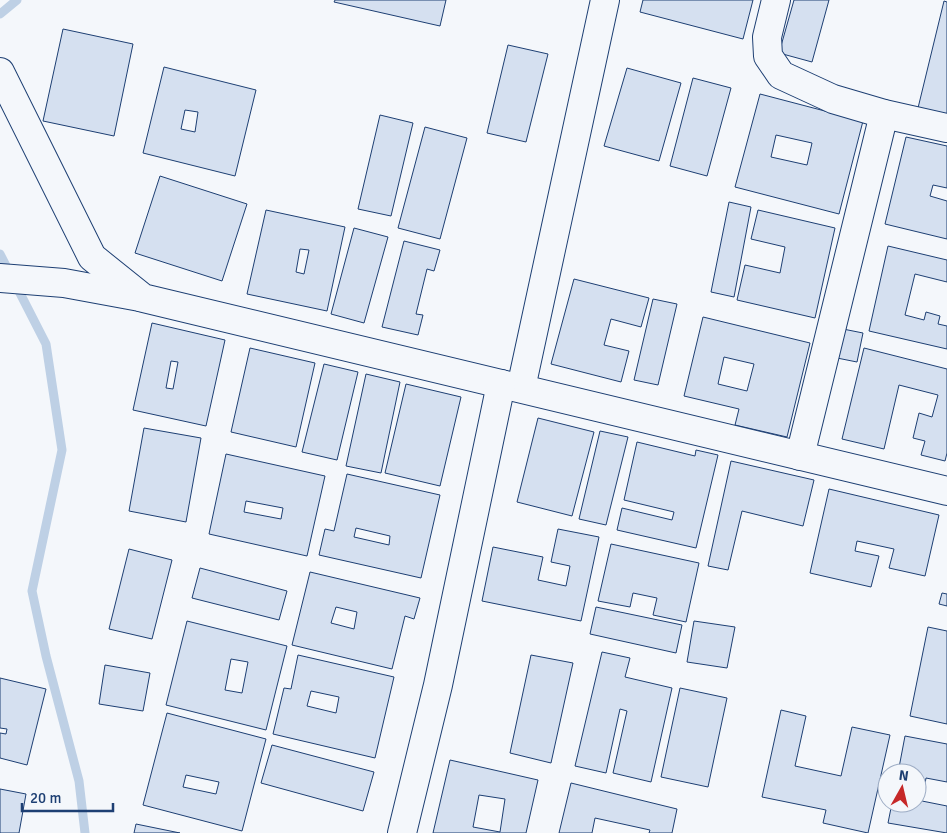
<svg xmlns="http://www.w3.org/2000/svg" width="947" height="833" font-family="Signika,sans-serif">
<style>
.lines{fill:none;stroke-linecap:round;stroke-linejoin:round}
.stream{stroke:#bed0e5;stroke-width:9}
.building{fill:#d5e0f0;stroke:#1d3f73;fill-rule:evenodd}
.street-casing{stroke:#1d3f73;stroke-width:30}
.street{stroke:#f4f7fb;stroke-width:28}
</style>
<rect width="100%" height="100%" fill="#f4f7fb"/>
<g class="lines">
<!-- stream -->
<g class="stream">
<path d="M0,14L17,0"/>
<path d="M0,254L46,344L62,450L32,591L46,656L79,781L85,833"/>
</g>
</g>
<!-- building -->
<g class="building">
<path d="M335,0H446L440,26L334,2Z"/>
<path d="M643,0H753L743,39L640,12Z"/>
<path d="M794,0H829L812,62L779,53Z"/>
<path d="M944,1L947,2V115L918,108Z"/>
<path d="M63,29L133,44L114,136L43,121Z"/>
<path d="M508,45L548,54L526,142L487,133Z"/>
<path d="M164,67L256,90L235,176L143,153ZM185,110L198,112L195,132L181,129Z"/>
<path d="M627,68L681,83L659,161L604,146Z"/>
<path d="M693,78L731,88L707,176L670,166Z"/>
<path d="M760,94L863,121L839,214L735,187ZM776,135L812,143L807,165L771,157Z"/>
<path d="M380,115L413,123L391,216L358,209Z"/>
<path d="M425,127L467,138L440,239L398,228Z"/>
<path d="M906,137L947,146V188L933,185L930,196L947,201V239L885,224Z"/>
<path d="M160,176L247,204L222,281L135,253Z"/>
<path d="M729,202L751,207L734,297L711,292Z"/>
<path d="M266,210L345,227L327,311L247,294ZM300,249L309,250L304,274L296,272Z"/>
<path d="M758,210L835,228L815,318L737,300L745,265L780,273L785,247L751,239Z"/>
<path d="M354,228L388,237L364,323L331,314Z"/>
<path d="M404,241L440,250L434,271L427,269L416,314L423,315L418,335L382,327Z"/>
<path d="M888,246L947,260V282L915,274L905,315L924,320L926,312L940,316L938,324L947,326V349L869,331Z"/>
<path d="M574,279L649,298L641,327L611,319L604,345L629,351L621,382L551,364Z"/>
<path d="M653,299L677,304L658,385L634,380Z"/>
<path d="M703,317L810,343L787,437L735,425L739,409L684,396ZM724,357L754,364L747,391L718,384Z"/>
<path d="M152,323L225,340L206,426L133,410ZM171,361L178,362L173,389L166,388Z"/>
<path d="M838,328L863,333L857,362L832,357Z"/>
<path d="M250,348L315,363L296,447L231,432Z"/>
<path d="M864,348L947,369V453L945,461L921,455L925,441L913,438L919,413L932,417L938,395L899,385L884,449L842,439Z"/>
<path d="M324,364L358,372L337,460L302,452Z"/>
<path d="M366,374L400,382L381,473L346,466Z"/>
<path d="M406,384L461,397L440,486L385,473Z"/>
<path d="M538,418L594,432L572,516L517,502Z"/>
<path d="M144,428L201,438L186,522L129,511Z"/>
<path d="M600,431L628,437L606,525L579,519Z"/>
<path d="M637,442L695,456L696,450L718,455L696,548L617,530L622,508L672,520L674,512L624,500Z"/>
<path d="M226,454L325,476L307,556L209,534ZM246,501L283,508L281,519L244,512Z"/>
<path d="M731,461L814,480L803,526L742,511L728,570L708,566Z"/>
<path d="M347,474L440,495L421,578L319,555L325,529L334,531ZM356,528L390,536L389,545L354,537Z"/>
<path d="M829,489L939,515L925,576L889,568L894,549L857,541L855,551L879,556L871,587L810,573Z"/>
<path d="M558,529L599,537L581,621L482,601L493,547L543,557L538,580L566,586L570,566L551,562Z"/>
<path d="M611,544L699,563L686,622L653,615L657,598L633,593L630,607L598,601Z"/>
<path d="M129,549L172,560L152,639L109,629Z"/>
<path d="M200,568L287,591L279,620L192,598Z"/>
<path d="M310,572L420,598L414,619L405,616L392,669L292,645ZM336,607L357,612L354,629L331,623Z"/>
<path d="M942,593L947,594V606L939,604Z"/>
<path d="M596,607L682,625L676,653L590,634Z"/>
<path d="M187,621L287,646L266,730L166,705ZM231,659L248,662L242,693L225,690Z"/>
<path d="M694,621L735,627L727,668L687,662Z"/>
<path d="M928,627L947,631V724L910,716Z"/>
<path d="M602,652L630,658L625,677L672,688L651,782L613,773L627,711L620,709L606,773L575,766Z"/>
<path d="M298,655L394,677L375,758L273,734L284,688L291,689ZM311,691L339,697L336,713L307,706Z"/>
<path d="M531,655L573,663L551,763L510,753Z"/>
<path d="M105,665L150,673L143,711L99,704Z"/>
<path d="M0,678L46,689L27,765L0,758V733L6,734L7,729L0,728Z"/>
<path d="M680,688L727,698L708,787L661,777Z"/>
<path d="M781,710L806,716L795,766L841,776L852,727L890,735L868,833L823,823L826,810L762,797Z"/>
<path d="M167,713L266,739L242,831L143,805ZM186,775L219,782L216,794L183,787Z"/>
<path d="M905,736L947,744V782L926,778L922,801L947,806V833L888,823L892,803H917V773H898Z"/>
<path d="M272,745L374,772L363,811L261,783Z"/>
<path d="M450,760L538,780L526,833H433ZM479,795L505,799L500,832L473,827Z"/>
<path d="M571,783L677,809L672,833H649L650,830L595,818L592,833H559Z"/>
<path d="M0,789L26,794L19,833H0Z"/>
<path d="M136,824L180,833H134Z"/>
</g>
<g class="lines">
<defs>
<g id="street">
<path d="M776,0L767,37L768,56L781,75L833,99L884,114L947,128"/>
<path d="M0,72L92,257L143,298L947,491"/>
<path d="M0,278L64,283L140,297"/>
<path d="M521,388L605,0"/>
<path d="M800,456L884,114"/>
<path d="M402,833L438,685L501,384"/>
</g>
</defs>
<!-- street casing -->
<use href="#street" class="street-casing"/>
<!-- street -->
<use href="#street" class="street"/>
</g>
<!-- north arrow -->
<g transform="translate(902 788) rotate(8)"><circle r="24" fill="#f4f7fb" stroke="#9eadc5"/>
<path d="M0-4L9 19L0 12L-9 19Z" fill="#c62828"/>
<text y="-8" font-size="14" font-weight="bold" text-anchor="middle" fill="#1d3f73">N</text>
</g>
<!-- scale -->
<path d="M22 803v8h91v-8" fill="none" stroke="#1d3f73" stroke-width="2.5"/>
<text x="30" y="803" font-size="15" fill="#1d3f73" stroke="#f4f7fb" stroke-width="4" paint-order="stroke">20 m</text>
</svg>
